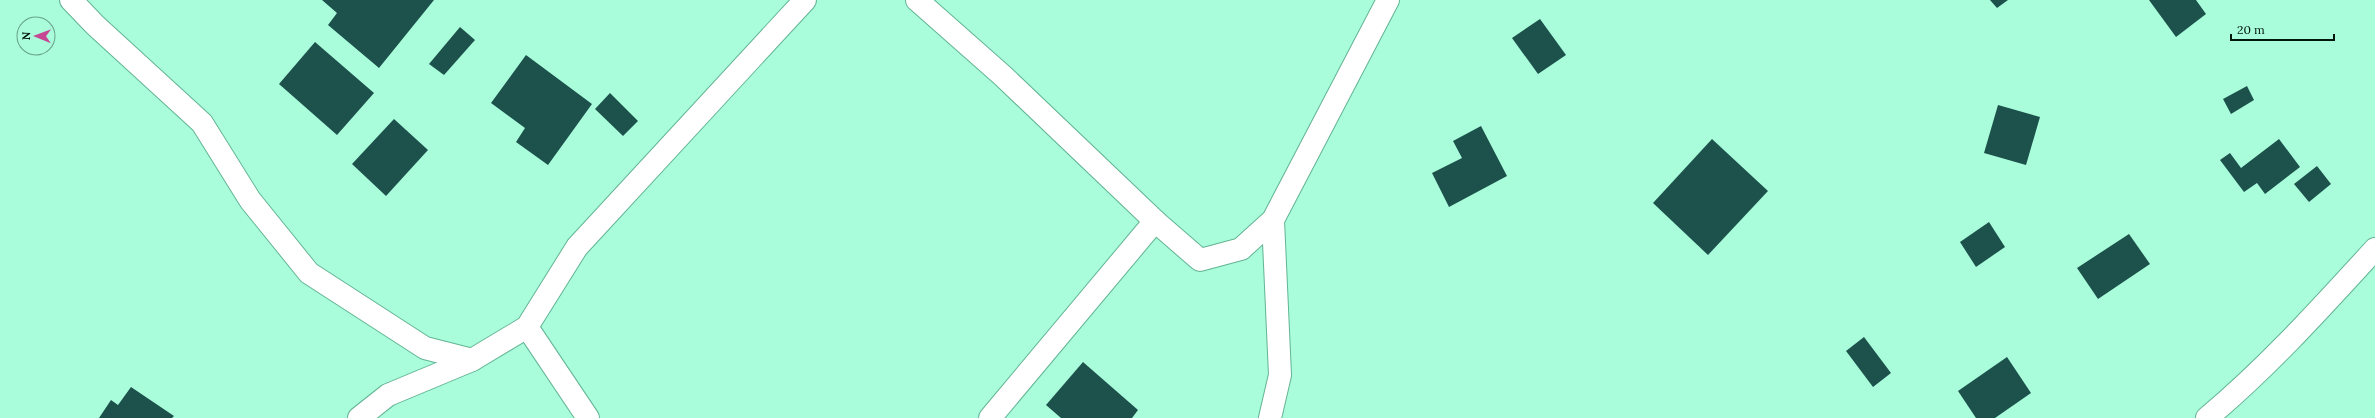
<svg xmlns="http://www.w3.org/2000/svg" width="2375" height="418" font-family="Lora,serif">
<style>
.building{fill:#1c514c}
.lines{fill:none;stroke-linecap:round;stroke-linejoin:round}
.minor-casing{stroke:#62b494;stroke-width:24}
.minor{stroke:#fff;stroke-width:22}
</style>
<rect width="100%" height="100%" fill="#aafddb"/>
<!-- building -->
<g class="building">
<path d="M322,0H434L379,68L328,25L337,13Z"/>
<path d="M1990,0H2008L1997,8Z"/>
<path d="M2149,0H2196L2206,14L2176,37Z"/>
<path d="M1540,19L1566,55L1538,74L1512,38Z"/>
<path d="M460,27L475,40L444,75L429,64Z"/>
<path d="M315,42L374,93L337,135L279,84Z"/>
<path d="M526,55L592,104L548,165L516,142L525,128L491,103Z"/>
<path d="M2247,86L2254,100L2231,114L2223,99Z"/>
<path d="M610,93L638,121L623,136L595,109Z"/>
<path d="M1998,105L2040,117L2026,165L1984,153Z"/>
<path d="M394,119L428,150L386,196L352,164Z"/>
<path d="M1481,126L1507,176L1449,207L1432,173L1462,158L1453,141Z"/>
<path d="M1712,139L1768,191L1708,255L1653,203Z"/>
<path d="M2279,139L2300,167L2265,194L2257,183L2244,192L2220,160L2230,153L2241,168Z"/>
<path d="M2317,166L2331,184L2309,202L2294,184Z"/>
<path d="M1989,222L2005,247L1976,267L1960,242Z"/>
<path d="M2129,234L2150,264L2098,299L2077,268Z"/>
<path d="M1864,337L1891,373L1873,387L1846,351Z"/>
<path d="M2007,357L2031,393L1995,418H1976L1958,391Z"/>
<path d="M1083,362L1138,410L1132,418H1061L1046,405Z"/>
<path d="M131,387L174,416L172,418H99L111,400L118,405Z"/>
</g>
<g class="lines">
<defs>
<g id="minor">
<path d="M71,0L95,25L202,123L250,200L309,273L425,348L472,360L527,327L577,247L805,0"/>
<path d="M917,0L1003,76L1155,221L1200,260L1241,249L1273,220L1388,0"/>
<path d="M527,327L588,418"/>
<path d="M359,418L388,395L472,360"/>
<path d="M990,418L1155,221"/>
<path d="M1270,418L1280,375L1273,220"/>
<path d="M2207,418C2268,367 2321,308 2375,249"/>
</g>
</defs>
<!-- minor casing -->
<use href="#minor" class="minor-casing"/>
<!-- minor -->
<use href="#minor" class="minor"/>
</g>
<!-- north arrow -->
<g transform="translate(36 36) rotate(271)"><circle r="19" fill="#aafddb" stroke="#66a189"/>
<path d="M0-3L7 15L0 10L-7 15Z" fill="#c64793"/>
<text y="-6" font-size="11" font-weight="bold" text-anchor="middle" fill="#00170e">N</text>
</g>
<!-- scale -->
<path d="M2231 34v6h103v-6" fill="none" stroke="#00170e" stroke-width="2"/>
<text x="2237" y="34" font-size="12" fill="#00170e" stroke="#aafddb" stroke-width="3" paint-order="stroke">20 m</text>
</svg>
